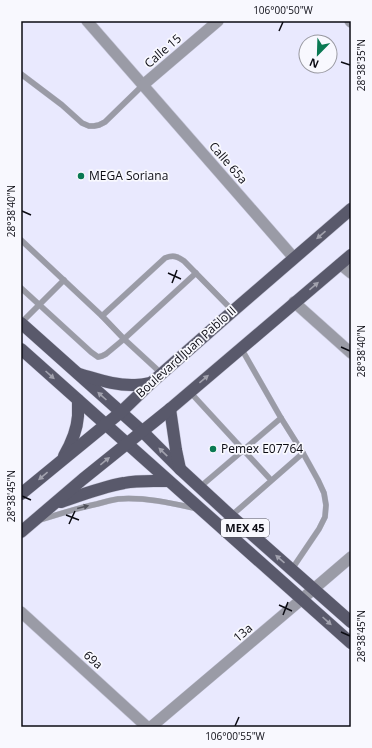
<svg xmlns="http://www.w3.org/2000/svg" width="372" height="748" font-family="'Open Sans',sans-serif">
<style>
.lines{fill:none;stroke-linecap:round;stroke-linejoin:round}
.lane-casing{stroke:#c5c5d8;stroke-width:6}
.street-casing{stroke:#c5c5d8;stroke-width:12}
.primary-casing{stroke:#c5c5d8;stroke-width:13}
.lane{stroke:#9a9ba6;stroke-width:5.5}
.street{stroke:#9a9ba6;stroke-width:11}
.primary{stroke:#59596b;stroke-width:12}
.oneway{fill:#a1a1ad}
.oneway2{fill:#52535c}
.ticks{fill:none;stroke:#0b0b13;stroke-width:1.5}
.poi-dot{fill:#0a7953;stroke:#f8f8fe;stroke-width:1.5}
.labels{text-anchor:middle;stroke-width:3.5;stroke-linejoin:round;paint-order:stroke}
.shield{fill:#f8f8fe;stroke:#52525a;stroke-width:1}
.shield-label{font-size:11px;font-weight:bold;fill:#0b0b13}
.street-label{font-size:12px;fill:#0b0b13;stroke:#f8f8fe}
.poi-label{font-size:12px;fill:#0b0b13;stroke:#f8f8fe;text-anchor:start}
.neatline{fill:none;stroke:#0b0b13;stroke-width:1.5}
.ticks-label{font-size:10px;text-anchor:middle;fill:#0b0b13}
</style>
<rect width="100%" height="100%" fill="#e9e9fe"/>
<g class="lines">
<defs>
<g id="lane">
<path d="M21,74L62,105L82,123L89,126H94L99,125L105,122L143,85"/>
<path d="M21,240L102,316L124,339L162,374"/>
<path d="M21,288L91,352L98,357L102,356L106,354L124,339L196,273"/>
<path d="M102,316L165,258C173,255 177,256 184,261L233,311"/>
<path d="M21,323L64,280"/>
<path d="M241,348L281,418L303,453L318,480L324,493L326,505L325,517L319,529L292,569"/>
<path d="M190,392L271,480"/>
<path d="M200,487L281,418"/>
<path d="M231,516L303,453"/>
<path d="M40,520C59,514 78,508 97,504C104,502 111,500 118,499C145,497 171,503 198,509"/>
</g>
<g id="street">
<path d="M87,21L294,258"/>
<path d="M350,21L351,22"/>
<path d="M143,85L218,21"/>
<path d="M340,264L351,273"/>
<path d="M294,302L351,353"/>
<path d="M21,612L147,727"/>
<path d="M151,727L302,599L351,557"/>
</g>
<g id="primary">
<path d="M21,323L142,431L180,469L231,516L351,622"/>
<path d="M21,349L351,643"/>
<path d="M79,374C97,379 116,386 135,385C140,385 146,384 151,383"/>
<path d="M170,409L176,450L180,469"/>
<path d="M64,456C71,444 77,430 78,416C78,411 78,405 78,400"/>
<path d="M21,494L121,412L151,383L233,311L351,209"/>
<path d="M61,502C81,495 102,487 124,483C138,480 153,481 168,481"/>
<path d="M21,532L83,479L170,409L351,255"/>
</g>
</defs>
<!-- lane casing -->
<use href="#lane" class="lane-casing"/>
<!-- street casing -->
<use href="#street" class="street-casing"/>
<!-- primary casing -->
<use href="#primary" class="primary-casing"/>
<!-- lane -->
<use href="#lane" class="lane"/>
<!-- street -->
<use href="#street" class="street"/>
<!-- primary -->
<use href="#primary" class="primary"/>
</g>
<!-- one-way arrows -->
<defs><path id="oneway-solid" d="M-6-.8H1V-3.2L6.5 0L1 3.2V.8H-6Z"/></defs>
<g class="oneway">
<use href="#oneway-solid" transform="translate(321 235) rotate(139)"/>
<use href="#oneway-solid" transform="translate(314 286) rotate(-40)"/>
<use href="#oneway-solid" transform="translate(50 375) rotate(42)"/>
<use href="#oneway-solid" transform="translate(204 379) rotate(-40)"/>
<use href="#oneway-solid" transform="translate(102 396) rotate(-138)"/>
<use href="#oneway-solid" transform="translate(163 452) rotate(-136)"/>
<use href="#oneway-solid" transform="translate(105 461) rotate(-39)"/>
<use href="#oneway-solid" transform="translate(43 476) rotate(140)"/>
<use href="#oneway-solid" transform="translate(280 559) rotate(-139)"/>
<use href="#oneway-solid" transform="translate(327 621) rotate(42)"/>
</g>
<use class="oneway2" href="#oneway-solid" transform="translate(83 507) rotate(-14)"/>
<!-- ticks -->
<path class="ticks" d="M279,31L283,22M341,62L350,65M22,211L31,215M168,273L181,279M172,283L177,270M341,347L350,351M22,496L31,500M66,515L79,520M69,524L75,511M279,605L292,611M283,615L288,602M341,632L350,636M235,726L239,717"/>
<!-- markers -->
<g class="poi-dot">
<circle cx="81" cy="176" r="4"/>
<circle cx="213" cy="449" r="4"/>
</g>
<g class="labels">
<!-- shield labels -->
<rect class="shield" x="221" y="519" width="48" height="18" rx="3"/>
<g class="shield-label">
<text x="245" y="532">MEX 45</text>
</g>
<!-- street labels -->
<g class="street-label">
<text transform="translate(163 51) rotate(-41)" y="4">Calle 15</text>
<text transform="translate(228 163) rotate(49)" y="4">Calle 65a</text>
<text transform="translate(186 352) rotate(-42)" y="4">Boulevard Juan Pablo II</text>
<text transform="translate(243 633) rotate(-40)" y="4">13a</text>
<text transform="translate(93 660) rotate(42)" y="4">69a</text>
</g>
<!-- poi labels -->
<g class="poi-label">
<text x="89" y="180">MEGA Soriana</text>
<text x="221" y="453">Pemex E07764</text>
</g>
</g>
<!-- border -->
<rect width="372" height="748" fill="none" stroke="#f8f8fe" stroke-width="44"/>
<!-- north arrow -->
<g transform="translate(318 54) rotate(203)"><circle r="19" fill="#f8f8fe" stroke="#9999a0"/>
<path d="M0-3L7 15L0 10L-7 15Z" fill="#0a7953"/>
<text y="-6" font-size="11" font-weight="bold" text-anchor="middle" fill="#0b0b13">N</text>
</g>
<rect x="22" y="22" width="328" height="704" class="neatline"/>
<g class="ticks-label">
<text x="283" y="14">106°00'50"W</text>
<text transform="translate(361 65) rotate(-90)" y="4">28°38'35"N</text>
<text transform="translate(11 211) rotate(-90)" y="4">28°38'40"N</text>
<text transform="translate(361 351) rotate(-90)" y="4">28°38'40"N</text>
<text transform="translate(11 496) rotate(-90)" y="4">28°38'45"N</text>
<text transform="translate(361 636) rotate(-90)" y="4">28°38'45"N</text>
<text x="235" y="740">106°00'55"W</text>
</g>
</svg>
